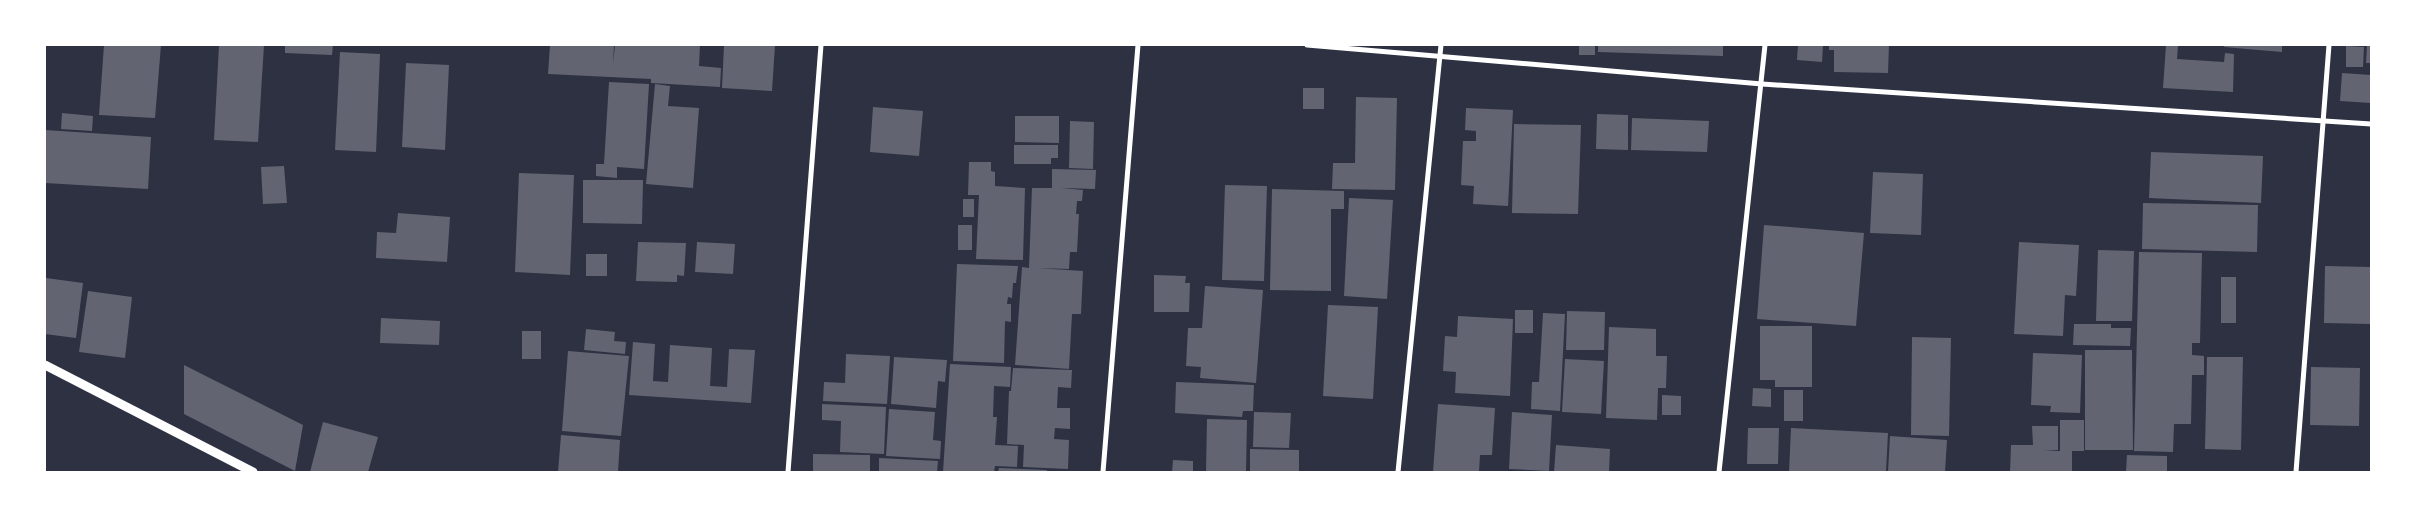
<svg xmlns="http://www.w3.org/2000/svg" width="2416" height="517" font-family="Roboto,sans-serif">
<style>
.building{fill:#626471}
.lines{fill:none;stroke-linecap:round;stroke-linejoin:round}
.minor{stroke:#fff;stroke-width:5}
.tertiary{stroke:#fff;stroke-width:9}
</style>
<rect width="100%" height="100%" fill="#2d3142"/>
<!-- building -->
<g class="building">
<path d="M104,45H161L155,118L99,115Z"/>
<path d="M219,45H264L258,142L214,140Z"/>
<path d="M285,45H333L332,55L285,53Z"/>
<path d="M550,45H614L613,64L615,45H700L699,66L721,68L720,87L651,83V79L548,74Z"/>
<path d="M724,45H775L772,91L722,88Z"/>
<rect x="1579" y="45" width="16" height="10"/>
<path d="M1598,45H1723V56L1598,52Z"/>
<path d="M1798,45H1823L1822,62L1797,60Z"/>
<path d="M1829,45H1889L1888,73L1834,72V50H1829Z"/>
<path d="M2166,45H2178L2177,59L2224,62L2225,53L2234,54L2233,92L2163,88Z"/>
<path d="M2224,45H2282V52L2224,47Z"/>
<path d="M2367,45H2371V63H2366Z"/>
<path d="M2346,46L2364,47L2363,67H2346Z"/>
<path d="M340,52L380,54L376,152L335,150Z"/>
<path d="M406,63L449,65L445,150L402,147Z"/>
<path d="M2342,73L2371,75V103L2340,101Z"/>
<path d="M609,82L649,84L644,169L617,167V178L596,176V164H604Z"/>
<path d="M655,84L670,86L668,106L699,108L693,188L646,184Z"/>
<rect x="1303" y="88" width="21" height="21"/>
<path d="M1356,97L1397,98L1395,190L1332,189L1333,163H1355Z"/>
<path d="M873,107L923,111L919,156L870,152Z"/>
<path d="M1466,108L1513,110L1508,206L1473,204L1474,186L1461,185L1463,141H1476V131L1465,130Z"/>
<path d="M62,113L93,116L92,131L61,129Z"/>
<path d="M1597,114L1628,115V150L1596,149Z"/>
<path d="M1015,116H1059V143L1015,142Z"/>
<path d="M1632,118L1709,121L1707,152L1631,150Z"/>
<path d="M1070,121L1094,122L1093,169L1069,168Z"/>
<path d="M1514,124L1581,125L1578,214L1512,213Z"/>
<path d="M45,130L151,137L148,189L45,183Z"/>
<path d="M1014,145H1058V158H1051V164H1014Z"/>
<path d="M2151,152L2263,156L2261,203L2149,198Z"/>
<path d="M969,162H991V171L995,172V186L1025,188L1023,260L976,259L979,195H968Z"/>
<path d="M284,166L287,203L263,204L261,167Z"/>
<path d="M1052,169L1096,170L1095,189L1061,188L1083,190L1082,201H1077L1076,214H1079L1077,252H1070L1069,269L1037,268L1083,271L1081,314H1072L1069,369L1015,365L1022,267L1029,268L1032,188H1052Z"/>
<path d="M1873,172L1923,174L1921,235L1870,233Z"/>
<path d="M519,173L574,175L570,275L515,272Z"/>
<path d="M583,180H643L642,224L583,223Z"/>
<path d="M1225,185L1267,186L1264,281L1222,280Z"/>
<path d="M1272,189L1344,191V209H1331V291L1270,290Z"/>
<path d="M1349,198L1393,200L1387,299L1344,296Z"/>
<rect x="963" y="199" width="11" height="18"/>
<path d="M2143,203L2258,205L2257,252L2142,249Z"/>
<path d="M398,213L450,217L447,262L376,258L377,232L396,233Z"/>
<rect x="958" y="225" width="14" height="25"/>
<path d="M1764,225L1864,233L1856,326L1757,319Z"/>
<path d="M638,242L686,243L684,276L677,275V282L636,281Z"/>
<path d="M697,242L735,244L733,274L695,272Z"/>
<path d="M2019,242L2079,245L2076,296L2065,295L2063,336L2014,334Z"/>
<path d="M2098,250L2134,251L2132,321H2096Z"/>
<path d="M2139,252L2202,253L2200,343H2192V355L2204,356V375H2192L2191,424H2174L2173,452L2134,451Z"/>
<rect x="586" y="254" width="21" height="22"/>
<path d="M957,264L1018,266L1016,283H1013L1012,298L1008,297L1007,304H1011V322L1005,321L1004,363L953,361Z"/>
<path d="M2325,266L2371,267V324L2324,323Z"/>
<path d="M1154,275L1186,276L1185,283H1190L1189,312H1154Z"/>
<rect x="2221" y="277" width="15" height="46"/>
<path d="M46,278L83,283L76,338L45,334Z"/>
<path d="M1205,286L1263,290L1256,383L1200,378L1201,367L1186,366L1188,328H1202Z"/>
<path d="M88,291L132,297L125,358L79,352Z"/>
<path d="M1328,305L1378,307L1373,399L1323,396Z"/>
<rect x="1515" y="310" width="18" height="23"/>
<path d="M1567,311L1605,312L1604,350H1566Z"/>
<path d="M1543,313L1565,314L1560,411L1531,409L1532,382H1539Z"/>
<path d="M1458,316L1513,319L1510,396L1455,393L1456,372L1443,371L1445,336L1457,337Z"/>
<path d="M381,318L440,321L439,345L380,343Z"/>
<path d="M2074,324H2111V328H2131L2130,346L2073,345Z"/>
<path d="M1760,326H1812V387H1775V380H1760Z"/>
<path d="M1609,327L1656,329V356H1667L1666,388H1658L1657,420L1606,418Z"/>
<path d="M586,329L615,332L614,341L626,342L625,354L584,350Z"/>
<rect x="522" y="331" width="19" height="28"/>
<path d="M1912,337L1951,338L1949,436L1911,435Z"/>
<path d="M633,342L655,344L653,381L668,382L670,345L712,348L710,386L727,387L729,349L755,350L751,403L629,395Z"/>
<path d="M2085,350H2132L2133,450H2085Z"/>
<path d="M568,351L629,356L621,436L562,431Z"/>
<path d="M2033,353L2082,355L2080,413L2050,412L2051,406L2031,405Z"/>
<path d="M846,354L890,356L887,404L823,401L824,382L845,383Z"/>
<path d="M894,357L947,360L945,382L938,381L936,408L891,404Z"/>
<path d="M2207,357H2243L2241,450L2205,449Z"/>
<path d="M1565,359L1604,361L1601,414L1562,412Z"/>
<path d="M950,364L1011,367L1010,387L994,386L993,417H997L995,445L1018,446L1017,467L995,466L994,472H943Z"/>
<path d="M184,365L303,425L295,471L184,414Z"/>
<path d="M2311,367L2360,368L2359,426L2310,425Z"/>
<path d="M1013,368L1072,370L1071,388L1058,387L1057,408H1070V429L1055,428L1054,439L1069,440L1068,469L1023,467L1024,445L1007,444L1009,391H1011Z"/>
<path d="M1176,382L1254,385L1253,411H1243L1242,417L1175,413Z"/>
<path d="M1753,388L1771,389V407L1752,406Z"/>
<rect x="1784" y="390" width="19" height="31"/>
<path d="M1662,395L1681,396V415H1662Z"/>
<path d="M822,404L886,407L884,454L840,452L841,421L822,420Z"/>
<path d="M1438,404L1495,408L1492,455H1480L1479,472H1433Z"/>
<path d="M889,409L935,412L933,440L941,441L940,459L886,456Z"/>
<path d="M1254,412L1291,413L1289,448L1253,447Z"/>
<path d="M1512,412L1552,415L1549,471L1509,469Z"/>
<path d="M1207,419L1247,420L1246,472H1206Z"/>
<path d="M2060,420H2084V451H2072V472H2010L2011,445H2033L2032,426H2058V450L2044,451H2060Z"/>
<path d="M323,422L378,437L368,472H310Z"/>
<path d="M1748,428H1779L1778,464H1747Z"/>
<path d="M1791,428L1888,433L1886,472H1789Z"/>
<path d="M561,435L620,440L618,472H558Z"/>
<path d="M1890,436L1947,440L1945,472H1888Z"/>
<path d="M1556,445L1610,449L1609,472H1554Z"/>
<path d="M1250,449L1299,450V472H1250Z"/>
<path d="M813,454L870,455V472H813Z"/>
<path d="M2127,455L2167,456V472H2126Z"/>
<path d="M879,458L938,461L937,472H879Z"/>
<path d="M1173,460L1193,461V472H1172Z"/>
<path d="M999,468L1047,470V472H998Z"/>
</g>
<g class="lines">
<!-- minor -->
<g class="minor">
<path d="M1307,45L1762,84L2371,124"/>
<path d="M788,472L821,45"/>
<path d="M1103,472L1138,45"/>
<path d="M1398,472L1441,45"/>
<path d="M1719,472L1765,45"/>
<path d="M2296,472L2329,45"/>
</g>
<!-- tertiary -->
<path class="tertiary" d="M45,365L253,472"/>
</g>
<!-- border -->
<rect width="2416" height="517" fill="none" stroke="#ffffff" stroke-width="92"/>
</svg>
